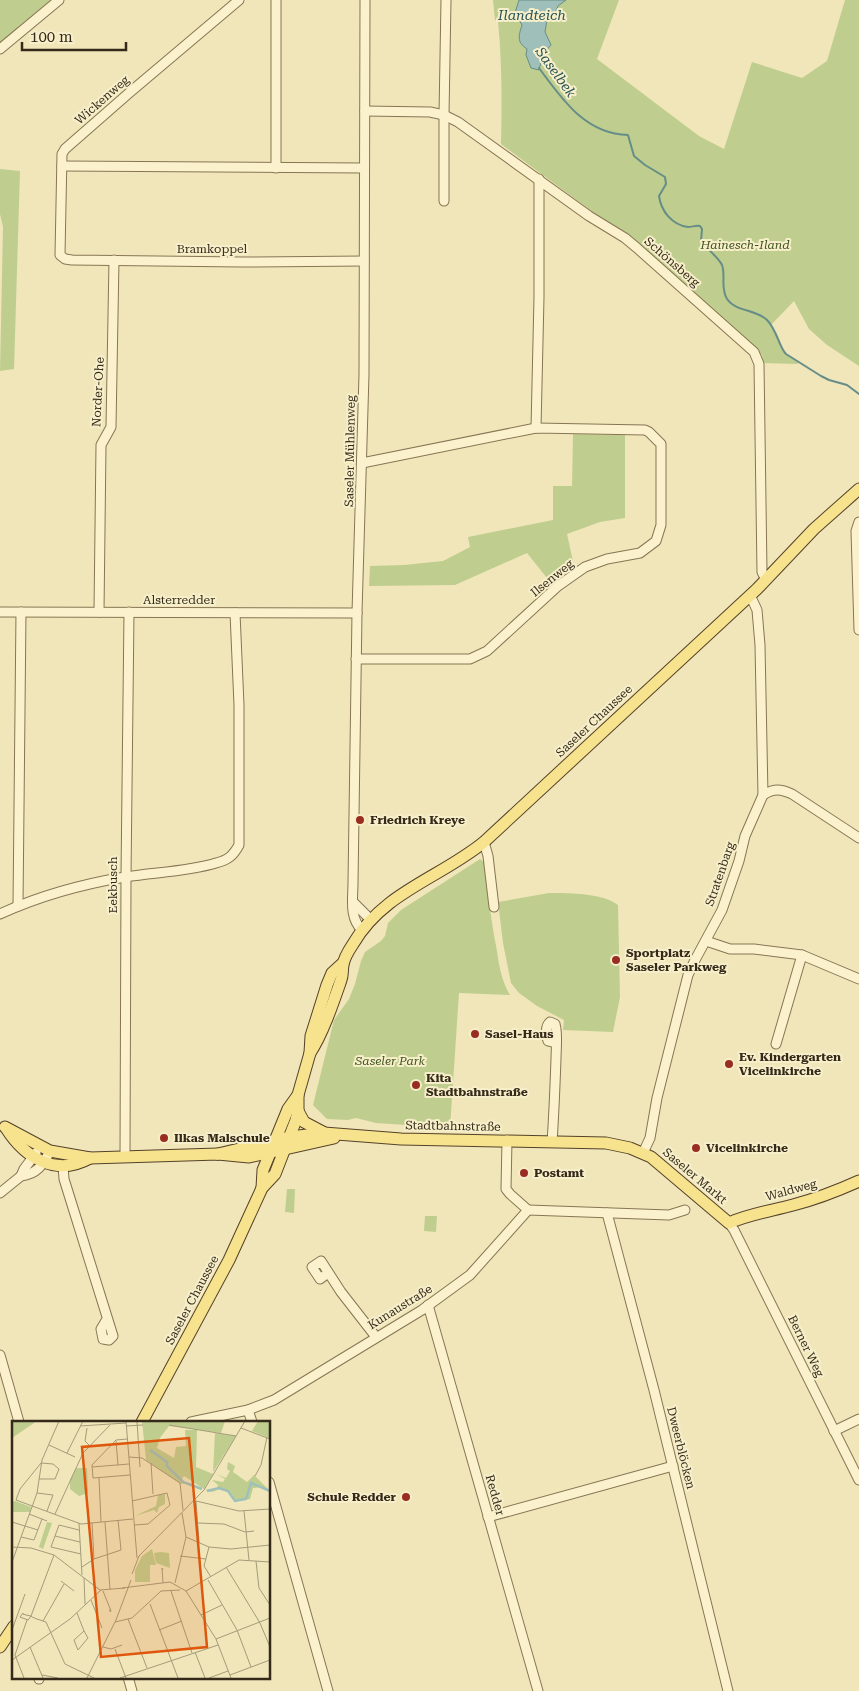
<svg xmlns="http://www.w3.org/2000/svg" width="859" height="1691" font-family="'Roboto Serif',serif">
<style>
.green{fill:#bfce8e}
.water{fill:#9fc0ba;stroke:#668d88}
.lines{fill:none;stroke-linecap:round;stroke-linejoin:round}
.stream{stroke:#668d88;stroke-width:2}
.minor-casing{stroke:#877554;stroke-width:11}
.major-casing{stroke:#544229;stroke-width:13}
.minor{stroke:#fbf2cd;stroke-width:9}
.major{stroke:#f7e28e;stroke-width:11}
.poi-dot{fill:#992d21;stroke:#f7efca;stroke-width:2}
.labels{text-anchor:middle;stroke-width:4;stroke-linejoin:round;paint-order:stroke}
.street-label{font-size:12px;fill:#352a1a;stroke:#f7efca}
.park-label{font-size:12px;font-style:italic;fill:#40531f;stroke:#f7efca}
.poi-label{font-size:12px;font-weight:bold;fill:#352a1a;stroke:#f7efca;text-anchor:start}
.water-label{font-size:14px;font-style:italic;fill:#285456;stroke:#f7efca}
.inset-river{fill:none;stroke:#9fc0ba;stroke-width:2.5}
.inset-road{fill:none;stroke:#a59b7a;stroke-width:1}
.view{fill:#df570d;fill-opacity:0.15;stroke:#df570d;stroke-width:2.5}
.inset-edge{fill:none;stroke:#352a1a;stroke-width:2.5}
</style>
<rect width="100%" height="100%" fill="#f0e6ba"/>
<!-- green -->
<g class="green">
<path d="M0,0H51L20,25L0,45Z"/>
<path d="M493,0H619L597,59L699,136L724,149L752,62L802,78L827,61L845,0H859V366L827,345L809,329L794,301L771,325L778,336L784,352L799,362L797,364L763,363L762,355L617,230L501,144C502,103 502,62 498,21L495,20Z"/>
<path d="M0,169L20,171L14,369L0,371L3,227L0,214Z"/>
<path d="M573,434L625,435V518L600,522L567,534L574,566L551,583L527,553L455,585L369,586L370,566L404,565L443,561L470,547L468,537L553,520V486H572Z"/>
<path d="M480,859L484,862C488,892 491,921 497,951C499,966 502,982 510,995L459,993L450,1128L376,1123L356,1118L348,1120L327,1119L313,1105L334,1020L349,999L355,984L361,961L365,952L381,941L385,936L388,923L401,910Z"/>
<path d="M549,893C569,893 603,893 618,905L620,997L613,1032L563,1030L564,1020L537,1006L519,993L511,983L503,943L498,902Z"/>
<path d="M287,1189H295L294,1213L285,1212Z"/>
<path d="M425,1216H437L436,1232L424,1231Z"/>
</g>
<!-- water -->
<path class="water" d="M519,0H566L558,6L556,11L547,20L545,32L551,45L543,54L539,70L531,68L526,55L527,49C516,42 519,35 522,25L515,13Z"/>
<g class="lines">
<!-- stream -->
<path class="stream" d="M539,68C562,99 585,134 628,135L634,156L645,165L665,177L666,184L659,196C661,211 672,225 688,227C692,227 696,225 700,226L702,229L701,241C706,248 719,258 722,265C726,276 720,287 727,299C736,312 756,309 767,320C777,330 779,347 786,354L821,376L829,380L847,385L859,394"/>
<defs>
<g id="minor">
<path d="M239,0L129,93L65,149L62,154L60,255L65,259L72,260L242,262L364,261"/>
<path d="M0,49L59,0"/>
<path d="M365,111L430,112L444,115L458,122L589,216L625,238L637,248L754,352L759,364L762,572L766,580"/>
<path d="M62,166L363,168"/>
<path d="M276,168V0"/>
<path d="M444,201V115L446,0"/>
<path d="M536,428L539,297V179"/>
<path d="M859,522L856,531L859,630"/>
<path d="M0,612L357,613"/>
<path d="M99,612L101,445L111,427L114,260"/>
<path d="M356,659H470L487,651L558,586L585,567L607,559L640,553L656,541L661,525V444L649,432L645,430L536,428L362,463"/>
<path d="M763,795C774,788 781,789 792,794L859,838"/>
<path d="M484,842L488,856L494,907"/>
<path d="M353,902L370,919"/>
<path d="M18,906L21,612"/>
<path d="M0,914C39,896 83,884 125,877C156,872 186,872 216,863C228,860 233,856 239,845V705L235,613"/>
<path d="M362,930C349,918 353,899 353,883L357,613L364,374L365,0"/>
<path d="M706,941L730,949H754L802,955L859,979"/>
<path d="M776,1044L802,955"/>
<path d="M507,1140L506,1189L510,1194L528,1210"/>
<path d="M552,1142C554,1114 555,1086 556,1059C556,1047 558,1035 555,1024L550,1022C545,1026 546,1036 548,1041L556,1043"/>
<path d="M643,1153L650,1138L657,1098L688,975L695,960L722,910L739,861L745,836L763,795L760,645L757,610L750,595"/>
<path d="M125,1157L126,877L129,612"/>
<path d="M63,1166L64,1179L113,1336L109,1340L103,1339L101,1329L107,1319"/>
<path d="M21,1176C37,1174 43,1165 50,1151"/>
<path d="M0,1193L21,1176L24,1169L36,1153"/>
<path d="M528,1210L669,1215L685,1210"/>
<path d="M607,1213L654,1390L728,1691"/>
<path d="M729,1223L734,1230L859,1480"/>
<path d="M328,1273L320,1279L312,1267L321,1261L341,1292L376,1337"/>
<path d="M428,1305L538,1691"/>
<path d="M0,1355L19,1422"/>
<path d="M248,1410L252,1422"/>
<path d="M191,1422L248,1410L274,1400L422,1310L470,1275L528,1210"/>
<path d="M834,1431L859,1419"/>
<path d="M269,1482L328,1691"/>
<path d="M488,1517L673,1466"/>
<path d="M39,1677V1679"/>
<path d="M128,1677L132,1691"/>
</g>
<g id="major">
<path d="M310,1053C323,1033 333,1003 341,980C343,975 342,970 343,965C344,958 349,950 353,944C383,892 440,878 484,842L757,589L814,529L859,489"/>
<path d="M298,1111L304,1122L323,1132"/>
<path d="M5,1127L50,1151L90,1158L218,1154L249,1157L334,1138"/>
<path d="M6,1128C25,1158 56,1177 90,1158"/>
<path d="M218,1154L290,1137L324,1133L401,1139L606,1143L630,1148L651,1157L729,1223C749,1214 771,1211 793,1205C816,1199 837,1191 859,1181"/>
<path d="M262,1188L263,1170L288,1109L298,1095L310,1053L311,1036L327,985L332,973L343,963"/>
<path d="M142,1422L229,1260L262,1188L275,1174L296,1120L298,1111V1095"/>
<path d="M0,1647L14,1626"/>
</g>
</defs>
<!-- minor casing -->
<use href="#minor" class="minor-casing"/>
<!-- major casing -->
<use href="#major" class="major-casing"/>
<!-- minor -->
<use href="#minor" class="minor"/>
<!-- major -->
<use href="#major" class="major"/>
</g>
<!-- markers -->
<g class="poi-dot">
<circle cx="360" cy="820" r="5"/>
<circle cx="616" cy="960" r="5"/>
<circle cx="475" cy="1034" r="5"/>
<circle cx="729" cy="1064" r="5"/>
<circle cx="416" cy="1085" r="5"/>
<circle cx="164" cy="1138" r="5"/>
<circle cx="696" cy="1148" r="5"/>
<circle cx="524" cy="1173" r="5"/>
<circle cx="406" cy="1497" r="5"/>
</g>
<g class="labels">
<!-- street labels -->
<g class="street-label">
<text transform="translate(102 100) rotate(-41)" y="4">Wickenweg</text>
<text x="212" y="253">Bramkoppel</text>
<text transform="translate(672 262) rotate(41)" y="4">Schönsberg</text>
<text transform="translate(98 392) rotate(-87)" y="4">Norder-Ohe</text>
<text transform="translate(350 451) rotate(-89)" y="4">Saseler Mühlenweg</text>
<text transform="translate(552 578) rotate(-39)" y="4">Ilsenweg</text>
<text x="179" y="604">Alsterredder</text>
<text transform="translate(594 721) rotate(-43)" y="4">Saseler Chaussee</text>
<text transform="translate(720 874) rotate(-71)" y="4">Stratenbarg</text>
<text transform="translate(113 885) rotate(-90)" y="4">Eekbusch</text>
<text transform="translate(453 1126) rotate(1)" y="4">Stadtbahnstraße</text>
<text transform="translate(695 1176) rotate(40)" y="4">Saseler Markt</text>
<text transform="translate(791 1190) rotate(-15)" y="4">Waldweg</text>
<text transform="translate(192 1300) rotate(-62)" y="4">Saseler Chaussee</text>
<text transform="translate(400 1307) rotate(-32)" y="4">Kunaustraße</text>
<text transform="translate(806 1346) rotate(64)" y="4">Berner Weg</text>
<text transform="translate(681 1448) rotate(76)" y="4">Dweerblöcken</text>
<text transform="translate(495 1495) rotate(74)" y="4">Redder</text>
</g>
<!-- park labels -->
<g class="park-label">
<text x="745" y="249">Hainesch-Iland</text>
<text x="390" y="1065">Saseler Park</text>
</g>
<!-- poi labels -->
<g class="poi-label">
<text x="370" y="824">Friedrich Kreye</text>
<text x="626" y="957">Sportplatz<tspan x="626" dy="14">Saseler Parkweg</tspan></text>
<text x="485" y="1038">Sasel-Haus</text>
<text x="739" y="1061">Ev. Kindergarten<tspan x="739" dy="14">Vicelinkirche</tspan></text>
<text x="426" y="1082">Kita<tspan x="426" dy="14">Stadtbahnstraße</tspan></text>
<text x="174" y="1142">Ilkas Malschule</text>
<text x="706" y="1152">Vicelinkirche</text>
<text x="534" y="1177">Postamt</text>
<text x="396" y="1501" text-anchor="end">Schule Redder</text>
</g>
<!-- water labels -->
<g class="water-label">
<text x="532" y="20">Ilandteich</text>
<text transform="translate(556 72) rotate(54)" y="5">Saselbek</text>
</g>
</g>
<!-- overview -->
<g transform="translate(12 1421)">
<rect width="258" height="258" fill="#f0e6ba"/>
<path d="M0,0H25L0,17ZM130,0H213L209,12L157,5L148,17L145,27L162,37L164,26L174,25L173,9H185L184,46L201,53L192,68L172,55L170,58L173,62L169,63L134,39ZM246,0H257V17L240,10ZM203,12L224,15L201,51ZM216,41L223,45L221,51L235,61L242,54L258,70L251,66L241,67L238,78L224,80L218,71L208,68L200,71L193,69L205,67L206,64L200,59L211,61L213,58L204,53L214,57L218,50L215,48ZM64,47H75L76,72L67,75L58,68V59ZM153,73V83L147,86L145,92L142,89L123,95L144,85L146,74ZM3,80L19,86L18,91H0V81ZM35,101L40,102L31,128L27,126ZM140,128L144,144H138V161H123V149L130,135ZM148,131L157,132L158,147L144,142L142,132Z" fill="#bfce8e"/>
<path class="inset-river" d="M138,29L155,41V45L171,61L190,68M195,70L207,67L216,70L223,80L234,78L239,62L258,70"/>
<path class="inset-road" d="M114,0L125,137M125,0L128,46M157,4L224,15M68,5L114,2M114,5L131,4M75,7L73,20L78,25M229,7L258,18M115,18L104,19L80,44L81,57L118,54M104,20L106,44M37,24L63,36M55,32L71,0M117,36L130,37L168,62L171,89M29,42L8,68L4,79L69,103L121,98M139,42L141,73M80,46L117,43M243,55L249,44L255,16M87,57L89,101M27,58H43L47,48L41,43L29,42M25,72L41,74L35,90M120,80L155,72L158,84L136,103L122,104M232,90L237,139M17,93L35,100M43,93L71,32L98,4M0,101L26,109M93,101L98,168M67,102L70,154M80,102L82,138M185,102L212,103L233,111L242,110M67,109L47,104L39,126L69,133M43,115L68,121M9,116L22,119L30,98M174,116L197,126L219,128L258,124M187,121L184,80L227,90L258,88M0,126L19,127L42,134L88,169L113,167M197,126L192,145L199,156M42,134L19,195L16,199L8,196L11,192V193L14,194L19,195L20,196L25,198L34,201L53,243L82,257M168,135L194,138M244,140L247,167L258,184M0,141L25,72L30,39L47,0M70,146L82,138L109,129L106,99M214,146L248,202L258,226M151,149L150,147L151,162M120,153L127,135L192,69L233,0M72,157L73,183M196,159L225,209L239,246M49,160L62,170M163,162L174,116L170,92M110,167L158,161L174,170L227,139L258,141M91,170L99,190L98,191V188M149,170L168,169M159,170L180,232M174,170L204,218L219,257M79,179L90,207M138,183L166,257M65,192L72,210M189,194L210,184M116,198L135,247M31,200L52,163M103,201L120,197L149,170M0,209L13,173M147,209L170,200M72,210L76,217L66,229L62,219ZM204,218L258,197M18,226L31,257M91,226L99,228L110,224M103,228L114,257M183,231L193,257M0,239L58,198L89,169M30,254L46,257M218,254L258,239M12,257L3,234L15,199M75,257L104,199L119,159M108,257L206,224M197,257L216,250"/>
<path class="view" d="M177,17L195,226L89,236L70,26Z"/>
<rect width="258" height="258" class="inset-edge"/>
</g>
<!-- scale -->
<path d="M22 42v8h104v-8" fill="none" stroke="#352a1a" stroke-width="2.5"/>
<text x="30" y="42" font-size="15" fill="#352a1a" stroke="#f7efca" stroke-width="4" paint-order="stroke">100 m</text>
</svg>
